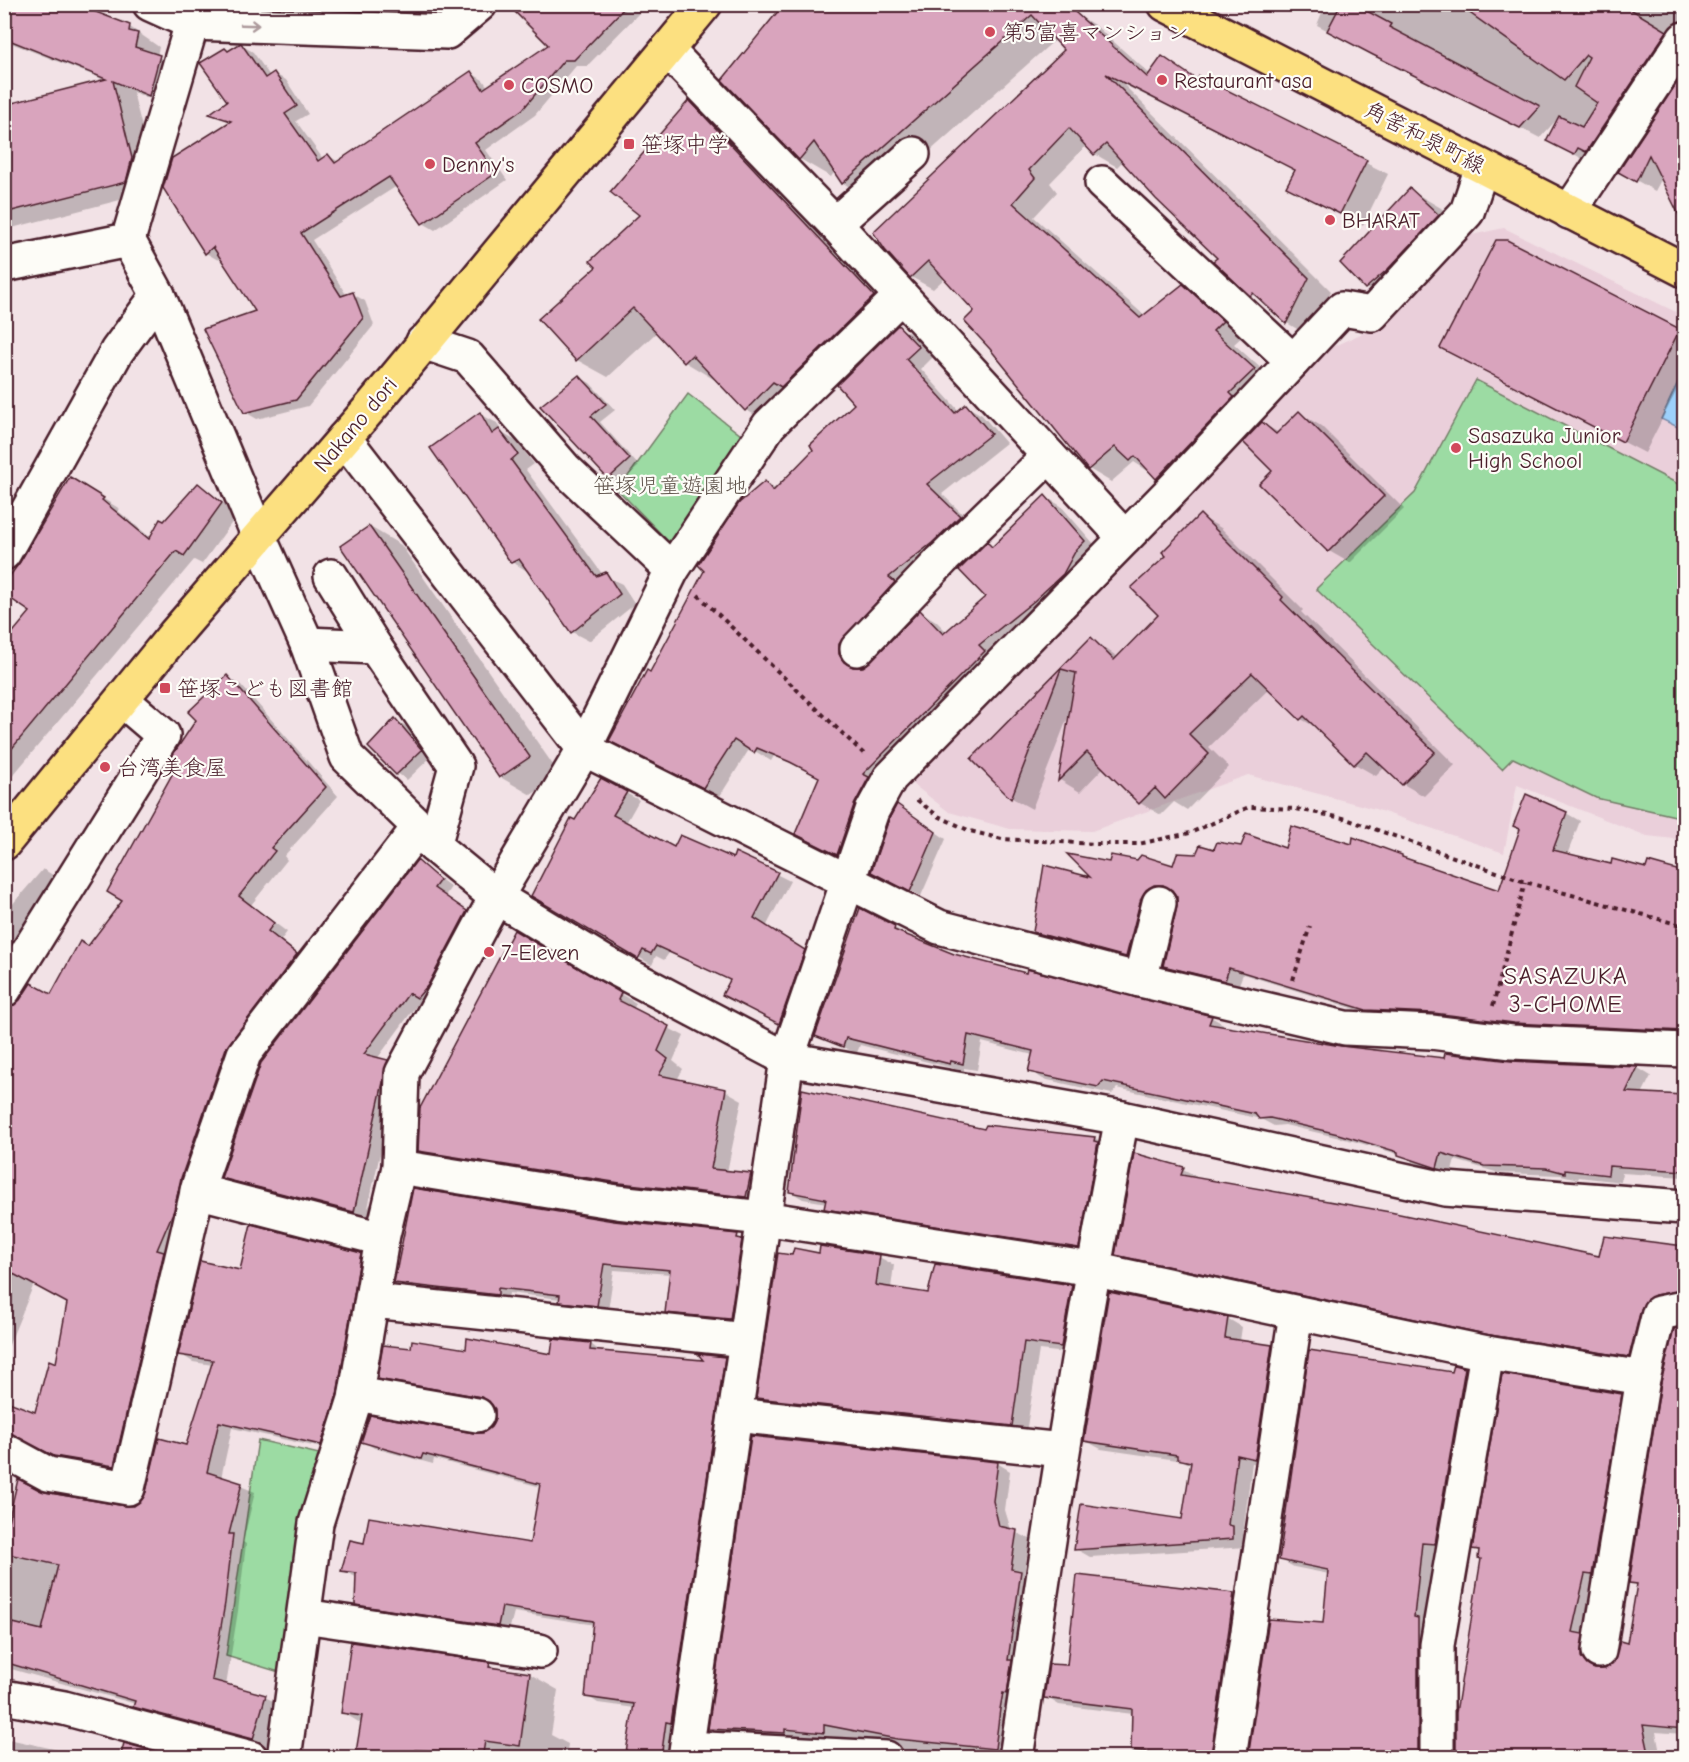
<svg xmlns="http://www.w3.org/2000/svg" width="1689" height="1762" font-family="'Comic Neue','Klee One',sans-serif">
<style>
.built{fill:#eacfda}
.green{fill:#9cdba3;stroke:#737d67;stroke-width:1.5}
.water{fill:#9dd1fb;stroke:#7c8aa8;stroke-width:1.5}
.shadow{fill:#0003}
.building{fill:#d9a4bd;stroke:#4a1f2b;stroke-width:1.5}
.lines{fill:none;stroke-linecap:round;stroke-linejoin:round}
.minor-casing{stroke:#4a1f2b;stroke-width:38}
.major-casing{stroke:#4a1f2b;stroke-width:38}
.path{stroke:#4a1f2b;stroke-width:4;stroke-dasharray:4.5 4.5;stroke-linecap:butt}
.minor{stroke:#fdfcf7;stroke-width:33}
.major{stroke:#fce080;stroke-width:33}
.oneway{stroke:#ac999b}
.poi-dot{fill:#d1495b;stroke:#fdfcf7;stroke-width:2}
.labels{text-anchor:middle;stroke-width:4.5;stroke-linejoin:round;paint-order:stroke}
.poi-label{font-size:22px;fill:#4a1f2b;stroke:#fdfcf7;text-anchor:start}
.street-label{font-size:22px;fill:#4a1f2b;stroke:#fdfcf7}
.park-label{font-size:22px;fill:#63574f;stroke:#fdfcf7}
.neighbourhood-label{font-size:24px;letter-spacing:1.5px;fill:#4a1f2b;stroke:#fdfcf7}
</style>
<rect width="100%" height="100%" fill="#f2e2e6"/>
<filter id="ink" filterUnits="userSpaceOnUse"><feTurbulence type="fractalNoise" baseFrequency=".0167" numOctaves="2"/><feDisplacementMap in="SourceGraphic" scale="12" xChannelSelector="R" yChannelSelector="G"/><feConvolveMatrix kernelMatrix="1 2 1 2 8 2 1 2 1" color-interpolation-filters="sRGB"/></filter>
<g filter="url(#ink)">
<!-- built -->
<path class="built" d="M1504,228L1684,316V840L1647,836L1517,785L1504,853L1375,809L1248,775L1092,831L1010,829L949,812L910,782L1319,353L1389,321L1462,237Z"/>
<!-- green -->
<g class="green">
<path d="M1476,380L1684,487V818L1596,798L1513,758L1502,769L1316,589L1415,493Z"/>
<path d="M688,394L746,439L670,543L618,490Z"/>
<path d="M258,1440L328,1456L286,1674L226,1656Z"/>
</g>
<!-- water -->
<path class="water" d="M1684,369V430L1661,419Z"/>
<!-- shadow -->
<g class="shadow">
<path d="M4,4L130,27L159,47L157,56L180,69L170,106L133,92L153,170L147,193L4,230V106L105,80L6,41L4,45Z"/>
<path d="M528,4H648L587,66H576L535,115L486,150L507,180L435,230L423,223L397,186L312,240L347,296L353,294L365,301L374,325L308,406L257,419L245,412L257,312L221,257L218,260L206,253L231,122L212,114L229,101V52L241,45L253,52L270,76L274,74L286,80L308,114L296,121L323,159L329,156L339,162L471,73L483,80L488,87L550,45Z"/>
<path d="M786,4L1074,13L1096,26L1151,75L1162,58L1199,80L1388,174L1363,225L1310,199L1296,171L1123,84L1331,291L1309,336L1287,323L1266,303L1251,294L1220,258L1124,160L1117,167L1095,154L1087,145L1050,183L1057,192L1034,217L1145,316L1183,286L1206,299L1244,335L1234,344L1276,382L1179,491L1134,462L1111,482L1089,469L991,348L976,311L945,278L933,289L911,277L1066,50L1056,39L874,201L843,183L835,171L831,177L800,159L724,80Z"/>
<path d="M1684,4V44L1594,165L1548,140L1560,116L1540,138L1317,25L1325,5Z"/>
<path d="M1684,75V219L1662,178L1655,191L1620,171Z"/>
<path d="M690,102L720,120L903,314L776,427L746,410L715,380L685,362L657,332L608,377L577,360L598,267L641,215Z"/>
<path d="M1410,190L1441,208L1469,234L1397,306L1366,288L1342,263Z"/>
<path d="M1507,241L1684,333V376L1645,453L1442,348Z"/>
<path d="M899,327L914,336L934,356L921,369L960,412L966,406L982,415L1006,443L942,494L975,526L854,664L857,669L871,664L921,612L936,621L947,632L987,597V544L994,548L1046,497L1061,506L1100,551L878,784L853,862L812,842L821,777L807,770L774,756L771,761L750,748L720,796L626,749L651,674L765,483L777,490L856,404Z"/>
<path d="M579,377L590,383L615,410L600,422L639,466L619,484L609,478Z"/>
<path d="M1299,413L1321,426L1404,509L1350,563L1329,551L1274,471L1262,423L1279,433Z"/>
<path d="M480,414L497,423L502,433L516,441L534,464L526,470L603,575L622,584L635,604L589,641L572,632L529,572L512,562Z"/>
<path d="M199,485L238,514L202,564L194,560L4,786V646L33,612L87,489L120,509L118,511L151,538Z"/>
<path d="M1200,516L1221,528L1303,610L1301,612L1455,765L1424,796L1403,784L1385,767L1376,776L1355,764L1321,730L1301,719L1270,688L1209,747L1229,767L1187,810L1174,802L1161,815L1140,803L1104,767L1080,792L1060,780L1069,714L1032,809L1012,798L973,759L1091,639L1118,657L1160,615L1168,556Z"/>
<path d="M370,527L401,545L560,775L531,795L500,777Z"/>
<path d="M227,677L241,685L338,796L284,856L287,860L251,905L287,932L281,940L310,963L240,1056L127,1473L69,1463L27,1440L4,1438V1402L36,1414L57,1365L69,1303L34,1284L4,1357V1010L52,996L124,901Z"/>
<path d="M395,720L406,726L432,756L407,780L397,773Z"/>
<path d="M601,780L639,800L626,823L675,849L734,860L736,854L790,881L766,927L817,959L792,1030L737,1002L731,981L669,953L664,960L656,956L652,965L533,896Z"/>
<path d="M898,806L946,839L921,896L884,877Z"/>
<path d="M1566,813L1580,821L1567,855L1612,866L1647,870L1649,864L1684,873V1038L1381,1017L1243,974L1238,987L1178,973L1164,965L1179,907L1175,892H1169L1140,964L1048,939L1034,932L1096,880L1110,864L1174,867L1215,851L1242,848L1286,849L1353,846L1402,856L1500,892Z"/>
<path d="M418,862L451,887L445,896L478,919L430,1003L421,999L377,1059L399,1068L368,1208L373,1201L382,1206L376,1220L367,1215L366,1218L234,1184L223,1177Z"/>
<path d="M43,869L56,877L4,983V914Z"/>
<path d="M860,910L908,935L907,938L953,956L1211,1017L1225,1025L1224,1028L1341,1048L1445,1060L1638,1068L1651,1076L1642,1094L1684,1097V1177L1622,1173L1621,1182L1579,1177L1578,1179L1561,1175L1499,1173L1455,1160L1451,1175L1413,1162L1401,1155L1353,1141L1285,1125L1274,1126L1261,1119L1117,1088L1112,1094L1043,1079L1030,1071L1033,1055L982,1042L977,1070L964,1068V1071L860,1045L857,1053L816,1036Z"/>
<path d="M514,932L636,1003L633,1010L684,1036L673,1061L683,1069L677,1080L726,1091L742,1100L727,1172L750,1174L766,1183L761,1205L637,1192L436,1159L420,1150Z"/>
<path d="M986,1130L1046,1134V1131L1095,1138L1107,1146L1091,1254L839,1215L826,1208L827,1203L803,1199L791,1192Z"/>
<path d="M1183,1169L1196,1176L1195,1180L1600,1258L1684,1247V1243V1299L1642,1363L1505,1341L1130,1262L1117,1254Z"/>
<path d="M614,1222L737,1236L748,1242L741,1325L677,1318L666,1312L671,1274L614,1270L608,1311L571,1307L561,1299L509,1293L508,1300L406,1288L395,1282Z"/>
<path d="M360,1254L374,1262L335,1451L232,1428L221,1478L255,1492L243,1542L246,1544L238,1611L226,1686L265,1697L279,1704L266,1746L149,1714L136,1704L4,1667V1516L11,1518L44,1494L125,1508L135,1507L143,1501L187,1447L213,1365L193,1362L180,1354L241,1272Z"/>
<path d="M820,1255L879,1257L894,1265L891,1288L929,1294L1071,1286L1086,1295L1076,1354L1039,1350L1026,1433L773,1406L758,1398L793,1257Z"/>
<path d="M1227,1318L1242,1327L1240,1341L1272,1346L1287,1355L1270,1466L1252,1463L1243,1534L1248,1536L1247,1547L1090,1557L1076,1549L1183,1520L1192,1466L1184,1461L1101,1449L1086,1441Z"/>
<path d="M1684,1327V1734L1656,1732L1661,1758H1550L1481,1552L1474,1549L1621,1395L1634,1403L1594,1666L1598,1671L1606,1670L1615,1663L1628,1645L1638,1586L1631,1582L1676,1330Z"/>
<path d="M591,1344L602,1353L707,1362L724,1358L736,1365L692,1664L667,1758H627L635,1708L598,1703L587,1696L595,1625L514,1612L509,1631L368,1611L357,1604L358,1578L343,1571L365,1544H531L541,1487L434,1459L433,1464L374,1448L363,1441L485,1434L492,1428L497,1419L496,1409L492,1402L391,1385L379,1378L413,1349L552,1356Z"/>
<path d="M1455,1367L1478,1377L1448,1551L1435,1549L1427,1624L1431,1758H1250L1324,1625L1329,1574L1294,1567L1281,1560L1454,1374Z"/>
<path d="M997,1463L1010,1471L1005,1510L1011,1530L1030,1539L1024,1574L1034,1580L1008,1758H906L901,1746L723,1737L710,1730L722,1666Z"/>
<path d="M1079,1577L1234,1594L1247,1602L1224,1758H1132L1133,1714L1059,1705L1046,1697L1068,1667Z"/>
<path d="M489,1664L500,1670L530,1674L558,1690L551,1735L568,1744L566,1758H363L362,1724L342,1712Z"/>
<path d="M4,1738L63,1751L74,1758H4Z"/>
</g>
<!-- building -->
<g class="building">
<path d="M4,4H75L130,25L129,31L138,33L135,47L160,55L149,96L113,81L132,158L126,182L4,213V105L106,79L4,38Z"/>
<path d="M507,4H628L574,60H564L523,109L475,143L496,173L422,224L389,177L301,233L341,296L353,292L363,318L296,400L244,413L203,329L255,311L213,247L205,254L163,188L172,158L231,121L209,114L227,101L200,63L225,48L228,51L241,43L265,78L274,72L297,106L285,114L318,161L328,154L335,163L471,71L483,89L548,45Z"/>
<path d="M784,4H1066L1147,77L1162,56L1197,80L1199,76L1367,160L1340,214L1286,187L1295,170L1106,74L1309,278L1286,324L1253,293L1250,296L1213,261L1217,258L1156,199L1106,144L1094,155L1069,128L1029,170L1035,178L1013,203L1140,318L1183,284L1223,321L1213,331L1255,369L1230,393L1234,397L1156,479L1135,456L1130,461L1115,447L1088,470L990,349L964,321L974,311L928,261L910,278L885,250L873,232L1064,50L1032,15L842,184L814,142L799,160L722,80Z"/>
<path d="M1341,4H1354L1391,24L1389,27L1540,106L1520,128L1373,55L1327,31Z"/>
<path d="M1457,4H1622L1667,31L1586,152L1578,148L1574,155L1546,141L1559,116L1582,127L1597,103L1574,87L1589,57L1586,55L1564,80Z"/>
<path d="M1684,72V225L1649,155L1636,182L1618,172Z"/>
<path d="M689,100L874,296L781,387L773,382L745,411L692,355L684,363L633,308L576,361L538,319L596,267L590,261L639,215L610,192Z"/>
<path d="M1410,188L1439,215L1388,269L1365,289L1340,263Z"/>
<path d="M1496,240H1507L1680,329L1623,442L1440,348Z"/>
<path d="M898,325L919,347L906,359L955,413L966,404L991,434L927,484L960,516L932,543L889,577L895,582L839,644V654L844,662L853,667H863L870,662L920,610L943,634L985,597L959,570L987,542L992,547L1045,495L1085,541L1076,550L1063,574L1034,601L979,645L985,651L863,774L869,777L854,805L837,855L795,834L819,777L790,762L757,748L754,753L734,740L703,788L609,741L647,670L650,672L704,571L698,565L739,503L765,481L773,491L813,450L810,445L854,404L837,385Z"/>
<path d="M579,375L606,404L591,416L630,459L608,479L540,406Z"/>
<path d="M1299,411L1384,496L1328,552L1259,484L1272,471L1243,442L1262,422L1276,434Z"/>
<path d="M480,412L492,434L499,429L518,454L511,460L596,576L606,572L620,594L571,633L519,559L511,563L430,448Z"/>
<path d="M70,477L104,498L102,500L149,539L160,519L164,521L198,483L222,503L184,556L176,551L4,758V643L30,612L4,594V584L20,562Z"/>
<path d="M1200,514L1283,597L1281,600L1435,752L1402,785L1367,752L1354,765L1304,716L1300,720L1252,673L1189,734L1209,754L1165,799L1155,788L1139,804L1087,752L1058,781L1076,673L1061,669L1011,799L971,759L1091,637L1114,660L1158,615L1131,588L1166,556L1162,552Z"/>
<path d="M369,526L530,757L499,778L340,546Z"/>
<path d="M227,675L326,787L271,848L275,851L239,896L274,923L268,931L297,954L226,1048L181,1178L174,1210L157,1250L164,1252L114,1466L54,1456L4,1431V1400L35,1412L49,1360L56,1363L67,1303L4,1269V1009L12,1007L20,1000L31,983L51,994L80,941L88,946L122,901L107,892L180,760L172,756L196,720L188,712Z"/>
<path d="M395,718L422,750L396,775L368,747Z"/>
<path d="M601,778L627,792L613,815L674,847L680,835L733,858L735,852L778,872L754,918L805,950L779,1024L722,995L730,980L656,946L651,954L643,950L638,959L531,896L571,818L575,820Z"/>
<path d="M1526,794L1567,812L1553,850L1611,864L1612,859L1646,868L1648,862L1684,872V955L1676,981L1684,983V1031L1514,1023L1433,1013L1366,1010L1229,968L1225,981L1163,966L1177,907V897L1172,890L1163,885H1154L1146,890L1141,898L1126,957L1033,932L1044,865L1090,877L1067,854L1109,862L1111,855L1137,860L1141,855L1173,865L1177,853L1196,854L1200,845L1214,849L1217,842L1241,846L1246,834L1285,848L1291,826L1352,844L1353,837L1402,855V857L1499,890L1520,829L1513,826Z"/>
<path d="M897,804L936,832L910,892L871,872L889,819Z"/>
<path d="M417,860L440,880L434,888L467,911L428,985L417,998L409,993L364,1054L388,1060L354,1212L221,1178L261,1063Z"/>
<path d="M860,908L895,926L894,930L954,954L1026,973L1027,969L1212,1016L1209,1024L1341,1046L1444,1058L1445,1053L1511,1061L1638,1067L1626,1092L1684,1095V1171L1609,1166L1608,1175L1565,1170V1173L1546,1168L1484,1166L1441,1153L1437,1168L1398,1155V1152L1338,1134L1270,1118L1259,1119L1255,1114L1103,1081L1098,1087L1028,1072L1033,1051L968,1035L963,1064L951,1061L950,1064L846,1038L843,1047L815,1036Z"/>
<path d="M514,930L621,993L618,1000L669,1026L658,1051L668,1059L659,1075L726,1089L711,1169L751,1173L746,1197L620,1183L418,1151L420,1108Z"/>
<path d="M802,1089L984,1129L986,1125L1095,1137L1094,1141L1098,1142L1079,1248L824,1209L826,1199L789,1192Z"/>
<path d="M1134,1153L1184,1167L1181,1175L1390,1212L1599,1256L1604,1236L1684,1246V1290L1655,1295L1646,1300L1641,1309L1629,1357L1490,1335L1115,1255Z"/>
<path d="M413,1188L614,1221L738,1234L737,1238L742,1239L730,1319L665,1313L670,1270L604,1264L597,1306L559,1302L560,1295L498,1288V1295L394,1283Z"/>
<path d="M251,1224L361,1253L337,1395L321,1445L219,1422L207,1472L242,1483L229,1534H233L225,1603L212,1680L266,1695L253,1739L133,1707L135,1701L4,1662L13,1623L42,1630L58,1565L4,1553V1539L18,1479L45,1492L125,1506H134L141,1501L146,1492L159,1438L186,1445L213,1360L178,1355L200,1261L240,1270Z"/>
<path d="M820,1246L880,1255L876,1285L928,1293L935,1264L1072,1285L1061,1347L1024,1342L1012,1426L756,1398L778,1253L792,1255L794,1248L819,1253Z"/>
<path d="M1109,1292L1228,1317L1225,1338L1272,1345L1255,1459L1237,1455L1228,1525L1233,1526V1539L1074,1550L1081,1504L1182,1519L1191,1462L1177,1459V1455L1084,1441Z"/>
<path d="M1684,1327V1469L1679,1508L1684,1509V1729L1643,1725L1650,1758H1456V1713L1481,1559L1478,1558L1479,1550L1472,1549L1502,1374L1622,1394L1592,1575L1585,1574L1572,1632L1583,1634L1581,1657L1587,1665L1595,1669H1605L1614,1662L1620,1641L1627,1643L1637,1584L1629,1583L1661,1382L1674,1329Z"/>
<path d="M467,1338L551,1354L553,1339L591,1343L590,1350L703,1360L698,1354L725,1357L671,1723L666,1722L661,1758H625L634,1704L585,1697L593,1621L502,1607L498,1626L355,1605L356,1573L341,1571L350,1540L364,1543L369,1517L530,1543L540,1484L423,1454L421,1459L361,1442L370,1415L474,1433H483L491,1427L495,1419V1409L489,1401L481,1397L377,1379L383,1345L411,1348L412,1340L466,1349Z"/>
<path d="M1309,1350L1452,1372L1454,1365L1465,1368L1435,1544L1422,1543L1414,1617L1418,1618V1758H1248L1269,1619L1323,1623L1328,1570L1279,1560Z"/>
<path d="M751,1436L998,1462L993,1501L999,1526L1017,1530L1011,1569L1021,1571L1008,1660H1012L1007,1694L1003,1693L1000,1709L995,1749L897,1739L824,1725V1733L785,1729V1733L708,1729Z"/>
<path d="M1077,1575L1234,1593L1211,1757L1131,1750L1132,1709L1044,1698L1049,1664L1067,1665Z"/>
<path d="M351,1642L490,1662L489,1667L530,1673L520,1746L485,1741L483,1753L415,1750L414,1758H355L362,1716L341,1713Z"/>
<path d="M124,1743L177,1758H120Z"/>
</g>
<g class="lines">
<defs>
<g id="minor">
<path d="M150,4L192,23L447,32L480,4"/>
<path d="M192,23L128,240L158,295L259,537L307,644L347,757L419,827L434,846L496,897L605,963L787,1059L1122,1118L1445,1189L1684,1207"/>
<path d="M667,50L835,224L1125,538"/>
<path d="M1102,183L1293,361"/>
<path d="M1569,212L1684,39"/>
<path d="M835,224L913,154"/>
<path d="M4,265L128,240"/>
<path d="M423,342L468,357L565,469L672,570"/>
<path d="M344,438L584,749L939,927L1140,980L1345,1028L1431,1032L1512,1042L1684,1050"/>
<path d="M4,553L117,351L158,295"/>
<path d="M331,576L375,647L456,766L434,846"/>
<path d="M307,644L375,647"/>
<path d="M857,649L942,560L1049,456"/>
<path d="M1140,980L1159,903"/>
<path d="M4,990L163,735L122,700"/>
<path d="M399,1167L617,1202L763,1218L1092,1269L1487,1353L1643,1378L1659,1313L1684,1308"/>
<path d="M197,1191L382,1239"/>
<path d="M373,1301L746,1340"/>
<path d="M356,1394L477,1415"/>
<path d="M735,1415L1062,1450"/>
<path d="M4,1450L48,1474L128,1488L199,1184L244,1054L419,827"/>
<path d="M304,1616L540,1651"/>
<path d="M1599,1651L1643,1378"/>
<path d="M4,1697L64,1708L251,1758"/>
<path d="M687,1748L886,1758"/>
<path d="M284,1758L316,1523L355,1399L382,1239L399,1167L402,1073L496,897L584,749L672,570L769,425L901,296"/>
<path d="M685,1758L787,1059L872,811L890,778L1176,486L1342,309L1372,314L1467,212L1482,167"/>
<path d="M1016,1758C1048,1544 1080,1331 1122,1118"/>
<path d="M1229,1758L1296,1313"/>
<path d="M1437,1758V1645L1487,1353"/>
</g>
<g id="major">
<path d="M1165,4L1684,270"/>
<path d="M4,843L174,635L371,407L705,4"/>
</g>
</defs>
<!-- minor casing -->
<use href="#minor" class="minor-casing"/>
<!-- major casing -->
<use href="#major" class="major-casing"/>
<!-- path -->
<g class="path">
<path d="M698,595L864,754"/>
<path d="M917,800L938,816L970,831L1002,839L1097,844H1138L1190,833L1249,807L1296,809L1343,818L1525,882L1684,926"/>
<path d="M1293,980L1310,926"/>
<path d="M1493,1006L1525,882"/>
</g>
<!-- minor -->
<use href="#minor" class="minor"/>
<!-- major -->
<use href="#major" class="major"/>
</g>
<!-- one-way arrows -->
<defs><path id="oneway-shaft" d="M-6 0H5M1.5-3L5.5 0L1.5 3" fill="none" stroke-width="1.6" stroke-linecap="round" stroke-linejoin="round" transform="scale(1.5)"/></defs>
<use class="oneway" href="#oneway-shaft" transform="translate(250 25) rotate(2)"/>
</g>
<!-- markers -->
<g class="poi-dot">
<circle cx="990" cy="32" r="6"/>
<circle cx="1162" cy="80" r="6"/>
<circle cx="509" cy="85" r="6"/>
<rect x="623" y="138" width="12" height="12" rx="3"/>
<circle cx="430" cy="164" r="6"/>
<circle cx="1330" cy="220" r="6"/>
<circle cx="1456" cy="448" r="6"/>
<rect x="159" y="682" width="12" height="12" rx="3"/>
<circle cx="105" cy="767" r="6"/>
<circle cx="489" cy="952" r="6"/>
</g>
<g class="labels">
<!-- poi labels -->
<g class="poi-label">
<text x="1002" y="40">第5富喜マンション</text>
<text x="1174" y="88">Restaurant asa</text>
<text x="521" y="93">COSMO</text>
<text x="641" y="152">笹塚中学</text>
<text x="442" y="172">Denny's</text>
<text x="1342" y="228">BHARAT</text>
<text x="1468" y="443">Sasazuka Junior<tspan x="1468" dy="25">High School</tspan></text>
<text x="177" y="696">笹塚こども図書館</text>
<text x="117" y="775">台湾美食屋</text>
<text x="501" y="960">7-Eleven</text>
</g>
<!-- street labels -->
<g class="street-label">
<text transform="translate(1425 137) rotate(27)" y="8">角筈和泉町線</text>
<text transform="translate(355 424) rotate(-50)" y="8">Nakano dori</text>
</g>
<!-- park labels -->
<g class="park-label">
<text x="670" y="493">笹塚児童遊園地</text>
</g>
<!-- neighbourhood labels -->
<g class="neighbourhood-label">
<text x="1566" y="984">SASAZUKA<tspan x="1566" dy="28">3-CHOME</tspan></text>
</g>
</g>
<!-- margin -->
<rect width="1689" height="1762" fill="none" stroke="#fdfcf7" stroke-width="24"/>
<rect x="12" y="12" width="1665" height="1738" fill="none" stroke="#4a1f2b" stroke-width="2" filter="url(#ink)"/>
</svg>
